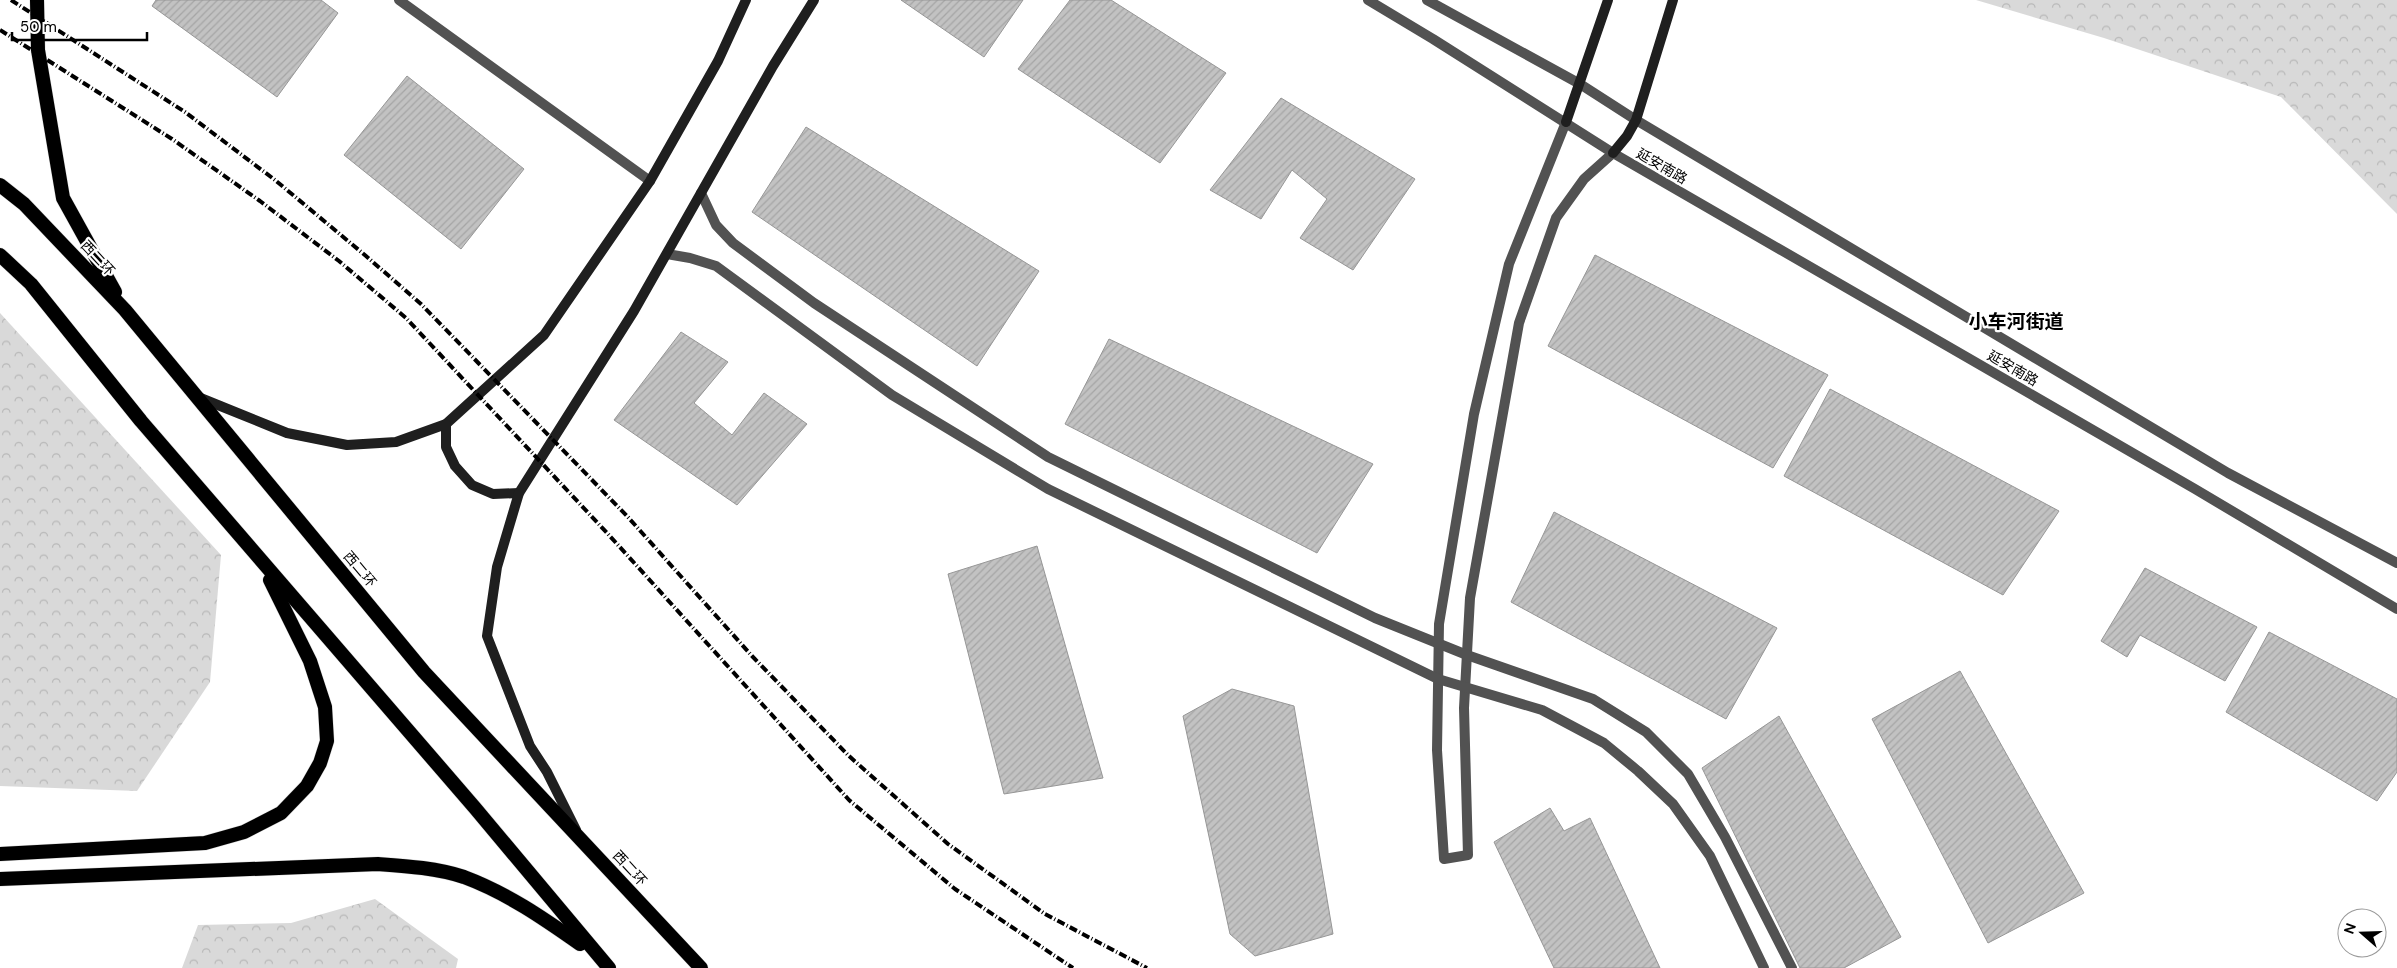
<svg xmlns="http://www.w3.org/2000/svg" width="2397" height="968" font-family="'DM Sans','Noto Sans SC',sans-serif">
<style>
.forest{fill:url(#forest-crowns)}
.building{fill:url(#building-hatch);stroke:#969696}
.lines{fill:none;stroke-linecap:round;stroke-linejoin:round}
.trunk-casing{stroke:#dbdbdb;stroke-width:15}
.minor{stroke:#525252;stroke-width:10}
.tertiary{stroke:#525252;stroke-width:10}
.secondary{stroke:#1f1f1f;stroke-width:10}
.trunk{stroke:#000;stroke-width:14}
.rail{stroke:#000;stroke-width:4;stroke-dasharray:8 2.5 1 2.5;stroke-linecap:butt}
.labels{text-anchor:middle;stroke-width:4.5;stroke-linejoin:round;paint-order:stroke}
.street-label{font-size:14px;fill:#000;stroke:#fff}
.district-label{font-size:19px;font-weight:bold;fill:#000;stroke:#fff}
</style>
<defs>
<pattern id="forest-crowns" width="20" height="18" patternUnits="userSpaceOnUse" patternTransform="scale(1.25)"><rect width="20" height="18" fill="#d9d9d9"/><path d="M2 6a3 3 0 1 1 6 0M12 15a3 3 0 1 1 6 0" fill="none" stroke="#b8b8b8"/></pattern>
<pattern id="building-hatch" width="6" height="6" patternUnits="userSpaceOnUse" patternTransform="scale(1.25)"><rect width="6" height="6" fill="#c2c2c2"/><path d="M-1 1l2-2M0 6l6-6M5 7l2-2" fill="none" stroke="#a5a5a5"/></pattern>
</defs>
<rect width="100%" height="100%" fill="#fff"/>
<!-- forest -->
<g class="forest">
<path d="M1976,0H2397V214L2281,97L2104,38Z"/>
<path d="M0,313L221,555L210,682L137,791L0,786Z"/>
<path d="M375,899L458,959L456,968H182L198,925L291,923Z"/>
</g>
<!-- building -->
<g class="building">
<path d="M156,0H321L338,13L277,97L152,6Z"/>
<path d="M901,0H1023L984,57Z"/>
<path d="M1070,0H1111L1226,73L1160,163L1018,69Z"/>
<path d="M407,76L524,169L461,249L344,155Z"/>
<path d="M1281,98L1415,179L1353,270L1300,238L1327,199L1292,170L1261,219L1210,190Z"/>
<path d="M806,127L1039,271L977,366L752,212Z"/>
<path d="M1595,255L1828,375L1773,468L1548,346Z"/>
<path d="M681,332L728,362L694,403L732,435L764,393L807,424L737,505L614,420Z"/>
<path d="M1109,339L1373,464L1317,553L1065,424Z"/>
<path d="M1830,389L2059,511L2003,595L1784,476Z"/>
<path d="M1554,512L1777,628L1726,719L1511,602Z"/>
<path d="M1037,546L1103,778L1004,794L948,574Z"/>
<path d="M2145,568L2257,627L2225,681L2140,635L2127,657L2101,641Z"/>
<path d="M2269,632L2397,699V772L2377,801L2226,712Z"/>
<path d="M1960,671L2084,893L1988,943L1872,719Z"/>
<path d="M1232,689L1294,706L1333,934L1255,956L1230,934L1183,716Z"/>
<path d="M1779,716L1901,937L1844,968H1800L1702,768Z"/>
<path d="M1550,808L1564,831L1590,818L1660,968H1554L1494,842Z"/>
</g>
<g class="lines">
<defs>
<g id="trunk">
<path d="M37,0L38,50L63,198L115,292"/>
<path d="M0,185L24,204L125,310L424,672L701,968"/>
<path d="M0,255L31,284L141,421L475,808L609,968"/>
<path d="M0,854L205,843L244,832L281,813L307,786L320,763L327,741L325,707L310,661L270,580"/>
<path d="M0,879L378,864C406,866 437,868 464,877C507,893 543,918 580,944"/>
</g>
</defs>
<!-- trunk casing -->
<use href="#trunk" class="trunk-casing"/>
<!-- minor -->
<g class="minor">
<path d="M1566,122L1509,264L1474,414L1439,624L1437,750L1444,859L1468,855L1464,708L1470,598L1519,323L1556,218L1584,179L1613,153"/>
<path d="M701,193L716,225L733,243L814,303L1048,457L1375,618L1467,655L1593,699L1646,732L1688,774L1725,837L1792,968"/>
<path d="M667,254L690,258L716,266L892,395L1048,489L1438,679L1542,710L1604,743L1638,771L1673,804L1710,856L1764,968"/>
</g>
<!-- tertiary -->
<g class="tertiary">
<path d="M399,0L650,181"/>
<path d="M1368,0L1433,39L1613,153L2195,489L2397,609"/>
<path d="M1427,0L1580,84L1636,120L2228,473L2397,563"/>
</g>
<!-- secondary -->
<g class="secondary">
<path d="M1566,122L1608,0"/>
<path d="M1613,153L1627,136L1636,120L1673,0"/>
<path d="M198,397L287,433L347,445L396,442L446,424L544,335L650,181L718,61L746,0"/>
<path d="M446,424V447L455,466L472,485L493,494L519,493"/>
<path d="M576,830L547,772L530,746L487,636L497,567L519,493L634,311L773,66L814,0"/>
</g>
<!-- trunk -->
<use href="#trunk" class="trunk"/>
<!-- rail -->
<g class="rail">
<path d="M11,0L185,112L275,180L366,256L421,304L627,516L752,656L849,756L948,844L1045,914L1147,968"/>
<path d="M0,30L172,139L260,201L339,261L406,318L608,534L849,800L955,889L1073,968"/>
</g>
</g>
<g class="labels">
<!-- street labels -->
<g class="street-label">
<text transform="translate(1662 166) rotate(30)" y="5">延安南路</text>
<text transform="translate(98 258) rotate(47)" y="5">西二环</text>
<text transform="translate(2013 368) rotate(30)" y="5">延安南路</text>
<text transform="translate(360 569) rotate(50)" y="5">西二环</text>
<text transform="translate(630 868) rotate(47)" y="5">西二环</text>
</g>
<!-- district labels -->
<g class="district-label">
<text x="2016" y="328">小车河街道</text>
</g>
</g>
<!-- north arrow -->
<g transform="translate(2362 933) rotate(290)"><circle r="24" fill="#ffffff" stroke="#999999"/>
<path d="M0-4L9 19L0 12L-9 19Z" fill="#000000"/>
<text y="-8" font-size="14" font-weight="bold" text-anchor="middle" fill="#000000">N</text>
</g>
<!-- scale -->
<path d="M12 32v8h135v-8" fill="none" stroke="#000000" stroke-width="2.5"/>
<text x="20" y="32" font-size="15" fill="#000000" stroke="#ffffff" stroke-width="4" paint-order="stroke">50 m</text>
</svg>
